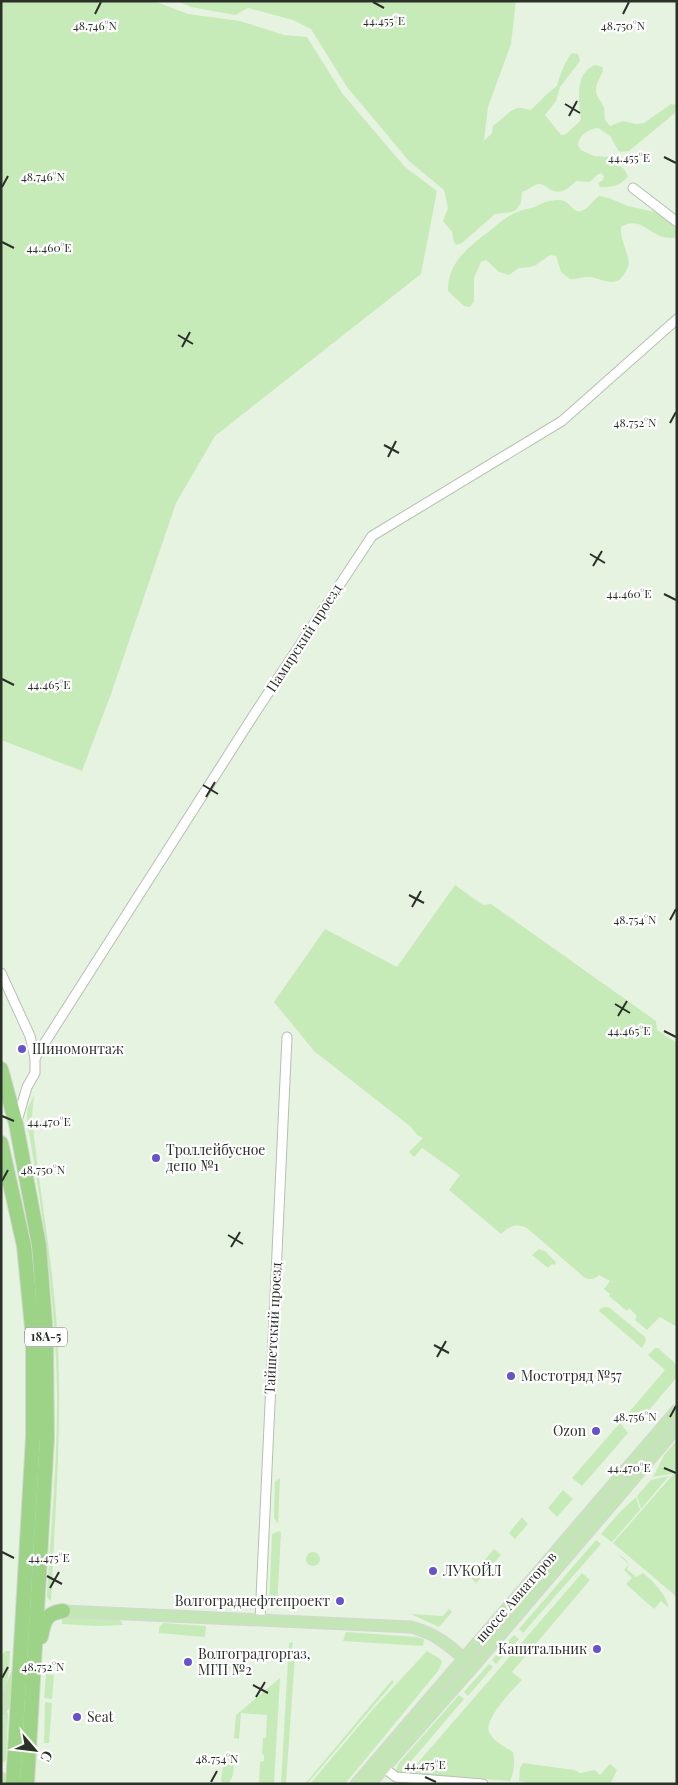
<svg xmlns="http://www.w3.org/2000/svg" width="678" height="1785" font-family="'Playfair Display',serif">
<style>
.green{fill:#c6ebb8}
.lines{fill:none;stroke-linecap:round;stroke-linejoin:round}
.minor-casing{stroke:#b4c1b0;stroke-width:11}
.major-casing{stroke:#d5d6d4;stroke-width:13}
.highway-casing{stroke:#d5d6d4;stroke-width:16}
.minor{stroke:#fff;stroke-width:9}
.major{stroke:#c4e5b6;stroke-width:11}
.highway{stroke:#9cd386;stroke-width:14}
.ticks{fill:none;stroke:#2b3029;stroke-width:2}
.poi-dot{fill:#6852cc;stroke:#fff;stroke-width:2}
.labels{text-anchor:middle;stroke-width:4.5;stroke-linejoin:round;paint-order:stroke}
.shield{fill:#fff;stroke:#6b6e69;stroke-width:1}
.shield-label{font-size:12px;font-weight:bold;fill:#2b3029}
.street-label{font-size:14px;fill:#2b3029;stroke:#fff}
.poi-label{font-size:14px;fill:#2b3029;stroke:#fff;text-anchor:start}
.ticks-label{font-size:12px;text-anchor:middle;fill:#2b3029;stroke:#fff;stroke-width:4.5;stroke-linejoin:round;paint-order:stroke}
</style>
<rect width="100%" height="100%" fill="#e6f3e1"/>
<!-- green -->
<g class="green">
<path d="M1,1H154L188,14L240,21L284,35L307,37L342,93L405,167L437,191L421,274L215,436L176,503L111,694L82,771L1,740Z"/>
<path d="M177,1H516L511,44L488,107L484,141L492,133L493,126L511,111L517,108H522L530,110C540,103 546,93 557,86C559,77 566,59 572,53L578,54L580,61L560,87L556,101L545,115L561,135L566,134L581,120C579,102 574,73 595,65L603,67C603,76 596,81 596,90C596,98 602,101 604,108C605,112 604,116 605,120L610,126L623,121L636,124L644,123L671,104L676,105L675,113L629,151L620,152L618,150L610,136L598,128C588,129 579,135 578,145L581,150L594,156L608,157L624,169L628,176C623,185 610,188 600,187L598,183L603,180L604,176L601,173L597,175L590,182L576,181C569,188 561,195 551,190C548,188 545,185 540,184C534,184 528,190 522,192L521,203L516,210L512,212L495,214L462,243L456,245L454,242L452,232L443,221L448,208L444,190L409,161L347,87L311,29L293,20L248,8L235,15L191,7Z"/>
<path d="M599,196L609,198L628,206L655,212L677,228V237C652,244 644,213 621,227C620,238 626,248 628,258C630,264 628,268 625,273C616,289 603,279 590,277C583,277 577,279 570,279L561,272L556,256L550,255L536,265L530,267L519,268L509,275L499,272L486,260L481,262L474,278V301L470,307L464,306L448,291C447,264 468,247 487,233C496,226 504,218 515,213C522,209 530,209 537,206C544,202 550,200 559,200C570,200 572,213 581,211C588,209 593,200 599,196Z"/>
<path d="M455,885L483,905L491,904L656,1021L657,1030L677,1043V1327L660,1317L647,1330L635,1320L637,1316L629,1308L627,1311L609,1296L610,1294L604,1289L610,1281L599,1275C595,1279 591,1280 585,1278L527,1228C515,1223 510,1226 501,1234L449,1190L460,1175L422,1148L414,1157L409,1152L423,1138L417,1135L411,1127L314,1051L274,1002L325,929L397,967Z"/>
<path d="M34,1095L32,1117C39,1188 52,1257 57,1328C63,1419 55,1511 51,1602L47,1597V1593C51,1525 58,1457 57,1389C55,1299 43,1211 27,1122V1110Z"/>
<path d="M539,1249L545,1251L556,1262L555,1265L552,1264L548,1268L532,1255Z"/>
<path d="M606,1307L610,1308L645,1337L646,1341L642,1348L599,1311L601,1308Z"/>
<path d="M655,1348H658L677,1365V1377L638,1423L635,1424L625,1417L665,1370L648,1355Z"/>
<path d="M620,1423L628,1433L582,1486L572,1478Z"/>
<path d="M677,1440V1468L671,1474L653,1477L664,1455Z"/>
<path d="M677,1470V1597L613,1543Z"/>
<path d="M669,1476L641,1509L637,1496L651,1480Z"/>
<path d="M280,1478L278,1524L274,1518L275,1482Z"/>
<path d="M563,1490L573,1499L557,1517L548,1508Z"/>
<path d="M636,1497L640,1510L612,1542L601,1534L620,1512Z"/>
<path d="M522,1517L528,1524L515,1539L509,1533Z"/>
<path d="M279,1531L281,1533L277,1608H271L269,1605L272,1534Z"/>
<path d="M596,1540L601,1544L523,1633L519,1629Z"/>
<path d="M494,1549L501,1555L476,1583L470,1577Z"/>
<circle cx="313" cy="1559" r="7"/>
<path d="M616,1553L625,1559L629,1564L627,1569L636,1577L643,1573C655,1583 665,1593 669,1608L661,1601L654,1609L626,1584L632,1578L624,1570L629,1564Z"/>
<path d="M582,1573L590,1580L512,1672L522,1680C513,1689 484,1719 489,1732C493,1741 505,1747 513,1752C515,1760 514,1774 510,1781L409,1773Z"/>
<path d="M449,1609L452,1612L439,1627L411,1614L443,1616Z"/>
<path d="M62,1616L119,1620L122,1622L123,1625L96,1626L62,1624Z"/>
<path d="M163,1623L206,1626L205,1637L159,1633V1628Z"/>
<path d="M346,1632L417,1637L424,1639L423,1646L343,1641Z"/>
<path d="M514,1635L519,1639L496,1664L492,1660Z"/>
<path d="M293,1642L292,1648L295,1656L286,1784H281L289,1643Z"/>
<path d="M6,1651H10C9,1670 9,1684 1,1702V1655Z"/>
<path d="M427,1651L440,1659L442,1662L438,1671L345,1784H310L374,1708Z"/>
<path d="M489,1664L493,1667L468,1696L464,1692Z"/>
<path d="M46,1674L54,1675L52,1699L44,1698Z"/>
<path d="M280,1678L274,1784H259L260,1762L264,1761V1755L262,1754L263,1738H266L267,1715L241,1713L239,1739L234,1738L236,1715Z"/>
<path d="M392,1680L394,1682L307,1784H305Z"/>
<path d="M459,1695L464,1699L401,1773H396V1769L399,1763Z"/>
<path d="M45,1702L52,1703L49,1743H44Z"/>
<path d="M6,1712L8,1713V1715L6,1760L1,1765V1718Z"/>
<path d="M225,1754L231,1755C236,1762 234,1778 228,1784H223L221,1780Z"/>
<path d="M523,1763L574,1770L580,1773L595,1770L600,1775L610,1764L617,1770L610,1784H535L519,1781L520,1768Z"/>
</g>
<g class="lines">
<defs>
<g id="minor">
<path d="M633,188L677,222"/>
<path d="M1,973L30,1036L35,1058V1073L27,1087L17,1121"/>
<path d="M35,1058L255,713L372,536L562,421L677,319"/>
<path d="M260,1620L287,1037"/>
<path d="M384,1768L396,1777L483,1784"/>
</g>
<g id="major">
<path d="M63,1611L411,1627C435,1633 450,1646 468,1662"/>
<path d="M1,1709L8,1697L17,1675"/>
<path d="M1,1778L6,1784"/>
<path d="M356,1784L677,1410"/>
<path d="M370,1784L473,1667L677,1428"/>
</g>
<g id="highway">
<path d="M1,1069L16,1124L39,1245L46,1336L47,1438L27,1784"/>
<path d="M1,1143L24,1246L33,1338V1437L13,1784"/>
<path d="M41,1637C44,1621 46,1613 63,1611"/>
</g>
</defs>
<!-- minor casing -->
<use href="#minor" class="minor-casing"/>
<!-- major casing -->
<use href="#major" class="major-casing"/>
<!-- highway casing -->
<use href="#highway" class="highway-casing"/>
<!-- minor -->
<use href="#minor" class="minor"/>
<!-- major -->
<use href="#major" class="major"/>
<!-- highway -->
<use href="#highway" class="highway"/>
</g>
<!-- ticks -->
<path class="ticks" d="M373,2L384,8M95,14L101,2M623,14L629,2M565,104L580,113M569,116L577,101M664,157L676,163M2,187L8,176M2,242L14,248M178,335L193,344M182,347L190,332M670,423L676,412M384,445L399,453M388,457L396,441M590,554L605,563M593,566L602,551M664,594L676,600M2,679L14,685M203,785L218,794M206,797L215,782M409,895L424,903M412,907L421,891M670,920L676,909M615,1004L630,1013M618,1016L627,1001M664,1031L676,1037M2,1116L14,1121M2,1181L8,1170M228,1235L243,1244M231,1247L240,1232M434,1345L449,1353M437,1357L446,1341M670,1417L676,1406M664,1468L676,1473M2,1552L14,1558M47,1576L62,1584M50,1588L59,1572M2,1678L8,1667M253,1685L268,1693M256,1697L265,1682M425,1777L436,1782M211,1782L217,1771"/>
<!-- markers -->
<g class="poi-dot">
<circle cx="22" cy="1049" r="5"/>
<circle cx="156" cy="1158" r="5"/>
<circle cx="511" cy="1376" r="5"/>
<circle cx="596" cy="1431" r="5"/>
<circle cx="433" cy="1571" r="5"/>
<circle cx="340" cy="1601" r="5"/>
<circle cx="597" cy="1649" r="5"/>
<circle cx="188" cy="1662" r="5"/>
<circle cx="77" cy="1717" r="5"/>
</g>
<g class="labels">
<!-- shield labels -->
<rect class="shield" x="25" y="1327.5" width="42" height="19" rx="4"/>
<g class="shield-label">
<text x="46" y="1341">18А-5</text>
</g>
<!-- street labels -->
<g class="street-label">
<text transform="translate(304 638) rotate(-57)" y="5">Памирский проезд</text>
<text transform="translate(273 1328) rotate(-87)" y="5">Тайшетский проезд</text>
<text transform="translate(516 1597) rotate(-49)" y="5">шоссе Авиаторов</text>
</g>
<!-- poi labels -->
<g class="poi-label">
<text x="32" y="1054">Шиномонтаж</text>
<text x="166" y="1155">Троллейбусное<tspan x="166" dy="16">депо №1</tspan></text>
<text x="521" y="1381">Мостотряд №57</text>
<text x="586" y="1436" text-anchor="end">Ozon</text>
<text x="443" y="1576">ЛУКОЙЛ</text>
<text x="330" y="1606" text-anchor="end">Волгограднефтепроект</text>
<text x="587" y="1654" text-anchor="end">Капитальник</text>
<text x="198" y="1659">Волгоградгоргаз,<tspan x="198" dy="16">МГП №2</tspan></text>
<text x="87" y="1722">Seat</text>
</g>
</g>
<g class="ticks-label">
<text x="384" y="25">44.455°E</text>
<text x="95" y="30">48.746°N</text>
<text x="623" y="30">48.750°N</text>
<text x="629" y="162">44.455°E</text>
<text x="43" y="181">48.746°N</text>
<text x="49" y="252">44.460°E</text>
<text x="635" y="427">48.752°N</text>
<text x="629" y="598">44.460°E</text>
<text x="49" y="689">44.465°E</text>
<text x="635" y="924">48.754°N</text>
<text x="629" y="1035">44.465°E</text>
<text x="49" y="1126">44.470°E</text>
<text x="43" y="1174">48.750°N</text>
<text x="635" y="1421">48.756°N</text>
<text x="629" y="1472">44.470°E</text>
<text x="49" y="1562">44.475°E</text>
<text x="43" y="1671">48.752°N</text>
<text x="217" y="1763">48.754°N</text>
<text x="425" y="1769">44.475°E</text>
</g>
<!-- border -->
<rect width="678" height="1785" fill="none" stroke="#2b3029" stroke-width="5"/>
<!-- north arrow -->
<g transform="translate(35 1750) rotate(118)" stroke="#ffffff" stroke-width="4" paint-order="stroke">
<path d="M0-4L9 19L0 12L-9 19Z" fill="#2b3029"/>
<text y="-8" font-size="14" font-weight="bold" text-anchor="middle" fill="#2b3029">С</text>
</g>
</svg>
